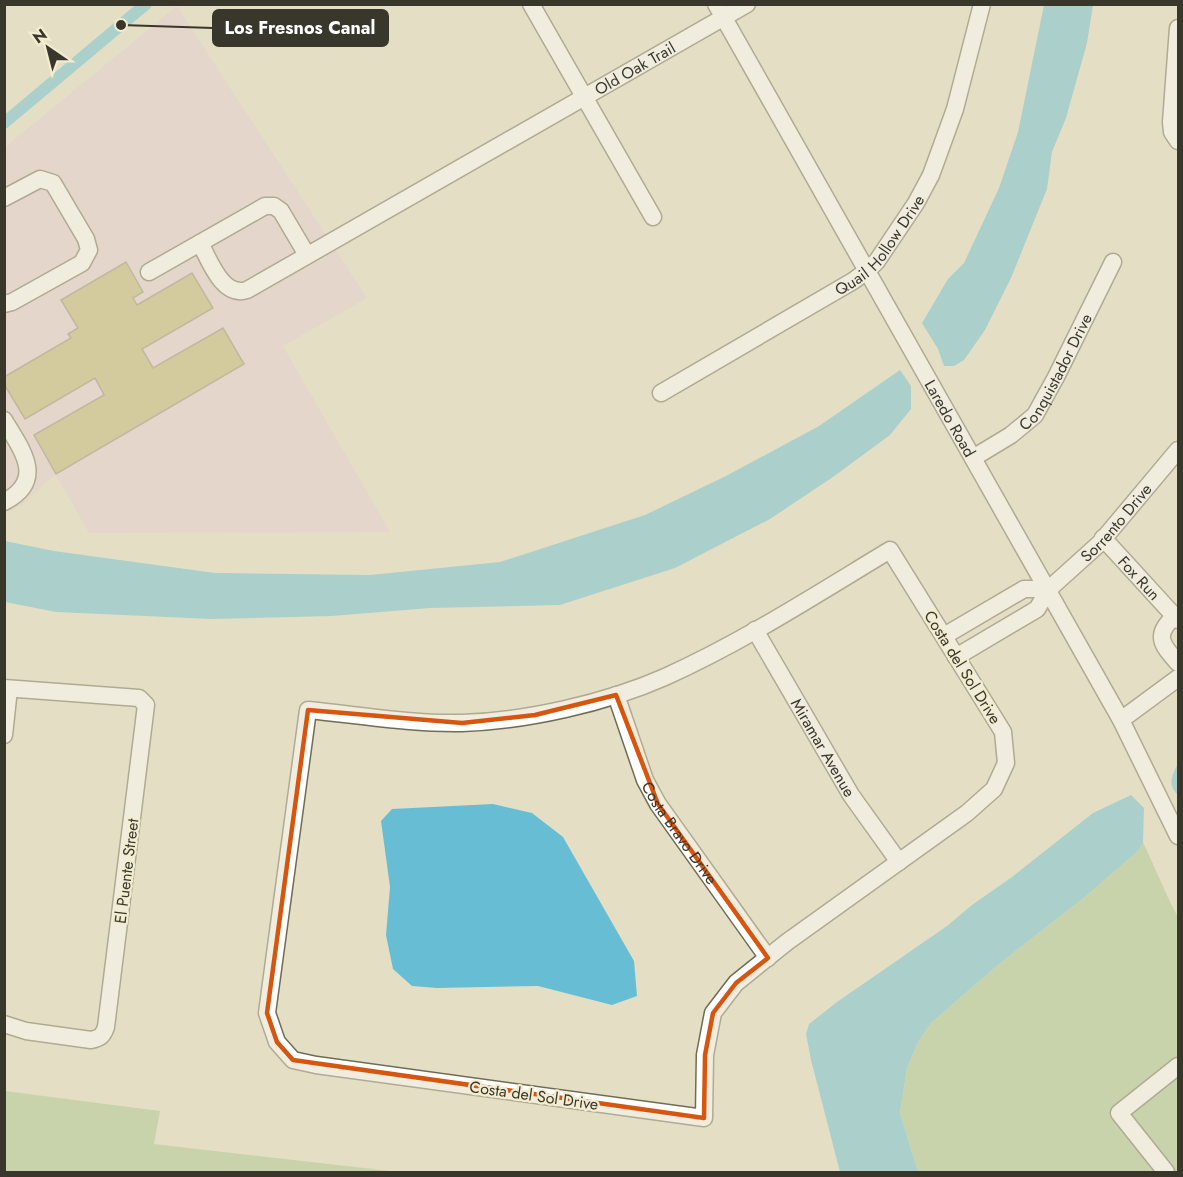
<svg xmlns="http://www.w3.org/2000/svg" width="1183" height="1177" font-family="Jost,sans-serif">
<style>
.education{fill:#e6cdd4}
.green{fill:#a7c68d}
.water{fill:#67bed4}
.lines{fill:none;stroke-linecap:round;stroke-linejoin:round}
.canal{stroke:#67bed4;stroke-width:12}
.building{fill:#bfb16d;stroke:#918c72;stroke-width:1.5}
.minor-casing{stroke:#706c53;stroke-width:19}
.minor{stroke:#fff;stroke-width:16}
.marked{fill:none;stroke:#d6560f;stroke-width:4.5;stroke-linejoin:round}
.labels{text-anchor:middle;stroke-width:4.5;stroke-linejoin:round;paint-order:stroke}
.street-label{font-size:16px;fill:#39372c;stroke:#f2ecd0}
.leader{fill:none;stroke:#39372c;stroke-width:2}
.callout-dot{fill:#39372c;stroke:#f2ecd0;stroke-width:2}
.callout{fill:#39372c;stroke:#39372c;stroke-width:2}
.callout-label{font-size:18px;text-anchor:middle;font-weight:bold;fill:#fff}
</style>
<rect width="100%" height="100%" fill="#e4dfc4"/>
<!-- education -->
<path class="education" d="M177,6L367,298L283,346L390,532L89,533L55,474L22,505L5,513V147Z"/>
<!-- green -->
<g class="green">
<path d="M1143,842L1171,904L1178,917V1172H918L900,1113L907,1068L918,1042L931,1023L999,964L1086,896L1138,851Z"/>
<path d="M5,1091L160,1111L154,1144L399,1172H5Z"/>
</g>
<!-- water -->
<g class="water">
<path d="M1044,5H1093L1087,43L1066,118L1052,152L1047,189L1011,278L985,330L964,360L954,366H944L938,349L922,323L948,279L964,263L999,188L1018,132Z"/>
<path d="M900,370L911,386V409L890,435L833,477L770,519L675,568L560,605L430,608L332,616L211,619L56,612L5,602V541L54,551L215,573L370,575L500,562L645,515L726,476L819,426Z"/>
<path d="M1178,763V795C1167,784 1172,776 1178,763Z"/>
<path d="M1131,795L1144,808L1143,842L1138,851L1086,896L999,964L931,1023L918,1042L907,1068L900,1113L918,1172H840L811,1060L806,1034L809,1024L837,1002L947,926L972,905L1012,877L1093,813Z"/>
<path d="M493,804L532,813L563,837L634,961L637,996L612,1005L538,986L437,988L412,986L393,969L386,935L390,887L381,821L392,809Z"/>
</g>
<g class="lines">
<!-- canal -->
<path class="canal" d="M4,123L146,4"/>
</g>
<!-- building -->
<path class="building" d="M126,262L143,292L133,298L137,305L192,273L213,308L142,349L153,368L223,328L244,364L56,474L34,435L104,395L95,378L25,419L4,384V377L71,338L68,334L78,328L61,300Z"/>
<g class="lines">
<defs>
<g id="minor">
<path d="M531,4L653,217"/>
<path id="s1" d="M716,4L1121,720L1178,836"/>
<path d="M1178,28L1171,122L1172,132L1178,141"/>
<path d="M4,198L40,179L53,183L86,239L89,250L82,263L12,302L4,304"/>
<path id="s2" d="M200,243C209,259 222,298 247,290L747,4"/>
<path d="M149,272L265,206H274L281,211L307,255"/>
<path id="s3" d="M661,393L853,281L868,270L877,261L916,203L931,175L955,109L982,4"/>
<path d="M4,420C21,449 47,480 4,502"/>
<path id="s4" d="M973,458L1011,435L1035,415L1056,377L1113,262"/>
<path id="s5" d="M1103,538L1178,620"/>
<path d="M890,550L1003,732L1006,763L994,789L967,813L787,942L736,983L713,1013L705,1055L704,1118L316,1065L293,1060L277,1042L267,1013L308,710C359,715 411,724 462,723C526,721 606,703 665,677C743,642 817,594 890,550Z"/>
<path d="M1175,616C1153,635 1162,645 1178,663"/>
<path id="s6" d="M755,630L851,795L899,862"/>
<path d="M944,636L1024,589H1049"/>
<path id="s7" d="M956,657L1037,609L1049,589L1100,543L1178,450"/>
<path d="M4,688L139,698L146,705L106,1027C103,1036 100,1038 91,1040L26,1031L4,1024"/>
<path id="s8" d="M616,695L645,780L658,804L768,958"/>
<path d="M1121,720L1178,678"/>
<path d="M4,735L9,689"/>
<path d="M1166,1172L1119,1113L1178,1066"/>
</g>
</defs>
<!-- minor casing -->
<use href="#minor" class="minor-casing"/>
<!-- minor -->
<use href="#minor" class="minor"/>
</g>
<!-- marked area -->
<path d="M0 0H1183V1177H0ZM616,695L658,804L768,958L736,983L713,1013L705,1055L704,1118L293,1060L277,1042L267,1013L308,710L462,723L535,715Z" fill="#e4dfc4" fill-opacity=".55" fill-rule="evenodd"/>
<path class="marked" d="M616,695L658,804L768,958L736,983L713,1013L705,1055L704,1118L293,1060L277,1042L267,1013L308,710L462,723L535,715Z"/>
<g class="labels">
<!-- street labels -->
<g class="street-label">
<text dy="6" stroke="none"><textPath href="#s2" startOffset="519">Old Oak Trail</textPath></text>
<text dy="6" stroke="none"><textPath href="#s3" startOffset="267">Quail Hollow Drive</textPath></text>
<text dy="6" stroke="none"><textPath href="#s4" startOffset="123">Conquistador Drive</textPath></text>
<text dy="6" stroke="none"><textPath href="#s1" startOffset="476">Laredo Road</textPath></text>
<text dy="6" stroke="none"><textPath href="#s7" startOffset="212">Sorrento Drive</textPath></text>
<text dy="6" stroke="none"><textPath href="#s5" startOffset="54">Fox Run</textPath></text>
<text transform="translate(963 667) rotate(58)" y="6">Costa del Sol Drive</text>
<text dy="6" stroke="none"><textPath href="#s6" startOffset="136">Miramar Avenue</textPath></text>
<text dy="6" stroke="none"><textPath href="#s8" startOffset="153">Costa Bravo Drive</textPath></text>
<text transform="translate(126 871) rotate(-83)" y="6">El Puente Street</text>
<text transform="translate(534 1095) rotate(8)" y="6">Costa del Sol Drive</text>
</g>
</g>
<!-- callouts -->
<path class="leader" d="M121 25L213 28"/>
<circle class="callout-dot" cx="121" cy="25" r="6"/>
<rect class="callout" x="213" y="10" width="175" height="36" rx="6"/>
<g class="callout-label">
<text x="300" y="34">Los Fresnos Canal</text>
</g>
<!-- border -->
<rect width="1183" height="1177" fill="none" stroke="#39372c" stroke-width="12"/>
<!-- north arrow -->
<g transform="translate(48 48) rotate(325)" stroke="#f2ecd0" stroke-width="4.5" paint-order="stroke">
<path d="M0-4.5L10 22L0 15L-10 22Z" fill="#39372c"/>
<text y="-9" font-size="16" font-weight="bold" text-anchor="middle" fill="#39372c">N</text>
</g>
</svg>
